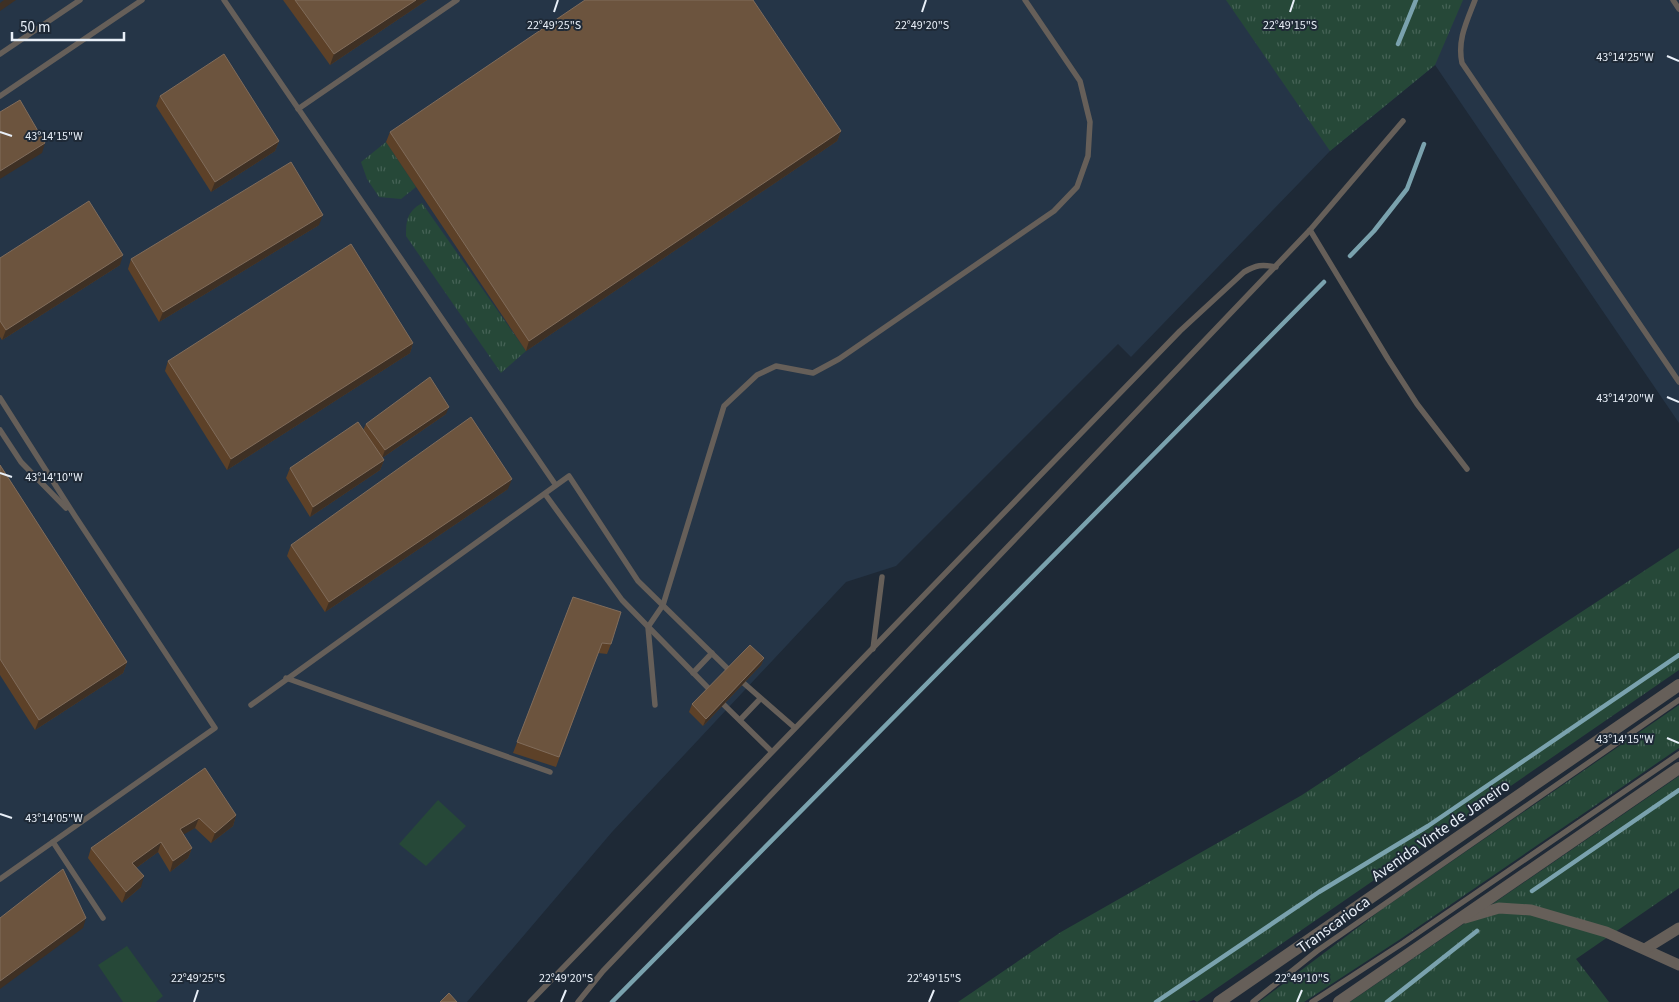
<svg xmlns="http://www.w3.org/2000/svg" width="1679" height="1002" font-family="'Source Sans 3',sans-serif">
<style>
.built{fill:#253547}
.grass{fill:url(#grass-tufts)}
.pitch{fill:#264838}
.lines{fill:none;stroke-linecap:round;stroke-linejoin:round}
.stream{stroke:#7aa2ae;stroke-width:4.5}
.service{stroke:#665f59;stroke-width:5.5}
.minor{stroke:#665f59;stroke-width:11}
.tertiary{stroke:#665f59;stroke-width:12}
.wall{fill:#5d4128}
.shaded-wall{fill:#3e3024}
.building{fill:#6c543e;stroke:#806c5b}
.ticks{fill:none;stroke:#e8eff8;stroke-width:2}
.labels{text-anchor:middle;stroke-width:4;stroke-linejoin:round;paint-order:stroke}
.street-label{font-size:16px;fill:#e8eff8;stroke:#1e2936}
.ticks-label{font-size:12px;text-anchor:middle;fill:#e8eff8;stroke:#1e2936;stroke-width:4;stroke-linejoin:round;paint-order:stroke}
</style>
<defs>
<pattern id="grass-tufts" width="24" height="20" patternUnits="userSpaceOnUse" patternTransform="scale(1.25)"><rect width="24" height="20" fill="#264838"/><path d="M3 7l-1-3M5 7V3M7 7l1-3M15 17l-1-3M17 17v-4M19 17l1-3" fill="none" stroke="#466356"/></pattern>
</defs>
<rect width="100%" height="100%" fill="#1e2936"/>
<!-- built -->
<path class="built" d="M0,0H1679V423L1435,65L1330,151L1131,357L1118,344L896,566L846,582L612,832L467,1002H0Z"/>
<!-- grass -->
<g class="grass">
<path d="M1226,0H1463L1435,65L1330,151Z"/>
<path d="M386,142L416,187L401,199L379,197L367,179L361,162Z"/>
<path d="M422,203L526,351L501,373L406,236C406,220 407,212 422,203Z"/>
<path d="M1679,548V670L1197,1002L1194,1000L1188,1002H958L1061,932L1302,795Z"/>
<path d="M1679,705V748L1399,940L1304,1002H1259L1381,910Z"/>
<path d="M1679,776V888L1576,959L1609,1002H1350Z"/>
</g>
<!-- pitch -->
<g class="pitch">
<path d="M438,800L466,826L426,866L399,844Z"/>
<path d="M127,946L163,996L156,1002H123L98,965Z"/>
</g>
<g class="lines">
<!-- stream -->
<g class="stream">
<path d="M1398,44L1416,0"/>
<path d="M1350,256L1374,231L1407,189L1424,144"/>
<path d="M1532,891L1679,790"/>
<path d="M612,1002L1324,282"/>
<path d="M1156,1002L1319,892L1428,826L1679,655"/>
<path d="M1387,1002L1477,931"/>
</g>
<!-- service -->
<g class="service">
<path d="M224,0L555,484"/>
<path d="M1475,0C1467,21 1457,40 1462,63L1679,382"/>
<path d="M1673,0L1679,9"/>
<path d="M0,54L80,0"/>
<path d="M0,96L142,0"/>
<path d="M298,109L457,0"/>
<path d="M1310,230L1388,359L1417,404L1467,469"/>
<path d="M0,398L75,516L215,728L0,879"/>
<path d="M0,430L21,462L66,508"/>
<path d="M545,494L622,600L713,693"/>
<path d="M873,649L882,577"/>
<path d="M693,673L712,653"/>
<path d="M286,678L550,772"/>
<path d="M739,679L794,727"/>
<path d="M719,700L771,751"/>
<path d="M251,705L569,476L638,581L732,673"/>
<path d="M655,705L648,627L663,605L724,406L757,375L776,366L813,373L839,359L1054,211L1077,187L1088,156L1090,122L1080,81L1025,0"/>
<path d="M740,720L760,699"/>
<path d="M53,842L103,918"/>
<path d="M530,1002L1180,331L1244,272C1256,265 1262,264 1276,267"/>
<path d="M578,1002L603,971L1310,230L1403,121"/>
<path d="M1253,1002L1317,951L1679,700"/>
<path d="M1312,1002L1403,943L1679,754"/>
</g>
<!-- minor -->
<g class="minor">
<path d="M1465,918L1499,908L1531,910L1606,932L1679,965"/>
<path d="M1645,949L1679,928"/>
</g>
<!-- tertiary -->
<g class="tertiary">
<path d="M1219,1002L1679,685"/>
<path d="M1339,1002L1679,768"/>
</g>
</g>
<!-- wall -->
<g class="wall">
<path d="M283,0H427L330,65Z"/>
<path d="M160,96L279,141L275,151L211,192L156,106Z"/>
<path d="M841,131L837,141L526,351L386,142L390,132Z"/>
<path d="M319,225L159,322L128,269L131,259Z"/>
<path d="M0,258L120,265L2,340L0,337Z"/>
<path d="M413,343L410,353L227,470L165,371L168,361Z"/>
<path d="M446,414L382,458L384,460L380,470L310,517L286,478L290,468L363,430L366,424Z"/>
<path d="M0,465L127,662L123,673L35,730L0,675Z"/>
<path d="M508,489L325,612L287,556L291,545Z"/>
<path d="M573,597L611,644L607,654L598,653L556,767L513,753Z"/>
<path d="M764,658L761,665L703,726L689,712L692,704Z"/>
<path d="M205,768L236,815L233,826L211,843L195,828L183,834L192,848L188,858L170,872L158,852L136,868L141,887L122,903L88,858L91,848Z"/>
</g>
<!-- shaded-wall -->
<g class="shaded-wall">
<path d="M4,0H16L0,11V3Z"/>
<path d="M416,0H427L330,65L334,54Z"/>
<path d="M841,131L837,141L526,351L529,341Z"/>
<path d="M279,141L275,151L211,192L215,182Z"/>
<path d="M45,143L42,153L0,179V171Z"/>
<path d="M323,215L319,225L159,322L163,312Z"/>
<path d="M123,255L120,265L2,340L6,330Z"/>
<path d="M413,343L410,353L227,470L231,459Z"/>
<path d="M449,407L446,414L382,458L385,450Z"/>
<path d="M384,460L380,470L310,517L313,507Z"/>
<path d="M512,479L508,489L325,612L329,602Z"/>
<path d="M764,658L761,665L703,726L706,719Z"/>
<path d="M127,662L123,673L35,730L39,720Z"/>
<path d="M236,815L233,826L211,843L215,833Z"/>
<path d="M199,818L195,828L176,839L180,829Z"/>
<path d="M161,842L158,852L129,873L132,863Z"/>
<path d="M192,848L188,858L170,872L173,861Z"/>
<path d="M144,876L141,887L122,903L126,892Z"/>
<path d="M86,918L83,928L0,989V981Z"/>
</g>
<!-- building -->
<g class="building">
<path d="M295,0H416L334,54Z"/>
<path d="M585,0H753L841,131L529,341L390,132Z"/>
<path d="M224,54L279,141L215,182L160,96Z"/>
<path d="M20,100L45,143L0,171V112Z"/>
<path d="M291,162L323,215L163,312L131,259Z"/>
<path d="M89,201L123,255L6,330L0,321V258Z"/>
<path d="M351,244L413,343L231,459L168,361Z"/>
<path d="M430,377L449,407L385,450L366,424Z"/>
<path d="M471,417L512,479L329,602L291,545Z"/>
<path d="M358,422L384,460L313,507L290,468Z"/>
<path d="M0,465L127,662L39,720L0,659Z"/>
<path d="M573,597L621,612L611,644L602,643L559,757L517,742Z"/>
<path d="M750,645L764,658L706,719L692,704Z"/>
<path d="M205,768L236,815L215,833L199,818L180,829L192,848L173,861L161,842L132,863L144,876L126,892L91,848Z"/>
<path d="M63,869L86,918L0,981V918Z"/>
<path d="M449,993L457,1002H440Z"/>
</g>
<!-- ticks -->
<path class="ticks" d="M554,12L558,0M922,12L926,0M1290,12L1294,0M1667,56L1679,61M0,132L12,136M1667,397L1679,402M0,473L12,477M1667,738L1679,743M0,814L12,818M194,1002L198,990M561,1002L566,990M929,1002L934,990M1297,1002L1302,990"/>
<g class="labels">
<!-- street labels -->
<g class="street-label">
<text transform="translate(1440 830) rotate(-35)" y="6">Avenida Vinte de Janeiro</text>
<text transform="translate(1333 924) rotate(-36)" y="6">Transcarioca</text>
</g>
</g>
<g class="ticks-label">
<text x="554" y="29">22°49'25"S</text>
<text x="922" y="29">22°49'20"S</text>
<text x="1290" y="29">22°49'15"S</text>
<text x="1625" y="61">43°14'25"W</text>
<text x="54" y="140">43°14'15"W</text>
<text x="1625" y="402">43°14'20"W</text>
<text x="54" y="481">43°14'10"W</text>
<text x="1625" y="743">43°14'15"W</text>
<text x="54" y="822">43°14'05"W</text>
<text x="198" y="982">22°49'25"S</text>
<text x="566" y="982">22°49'20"S</text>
<text x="934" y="982">22°49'15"S</text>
<text x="1302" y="982">22°49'10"S</text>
</g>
<!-- scale -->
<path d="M12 32v8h112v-8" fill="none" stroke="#e8eff8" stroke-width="2.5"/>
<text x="20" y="32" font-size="15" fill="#e8eff8" stroke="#1e2936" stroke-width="4" paint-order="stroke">50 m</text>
</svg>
